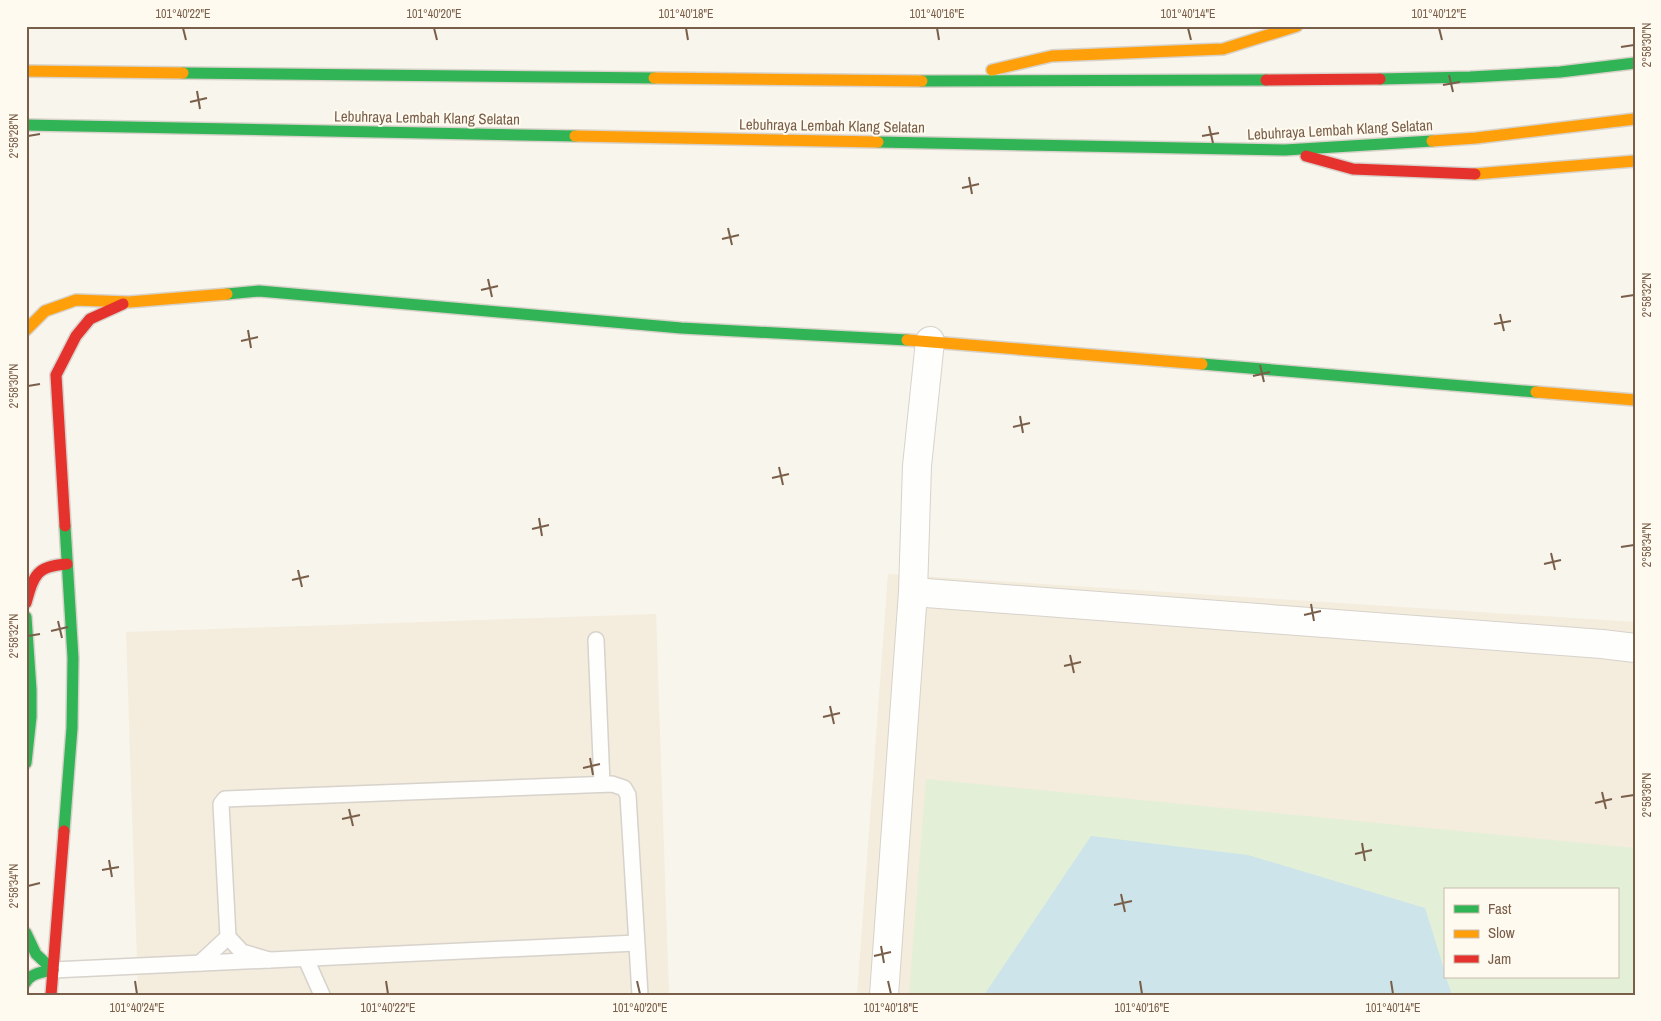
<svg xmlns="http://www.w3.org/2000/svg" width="1661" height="1021" font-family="'Archivo Narrow',sans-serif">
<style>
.residential{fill:#f4ecdd;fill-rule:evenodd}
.green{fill:#e3f0d7;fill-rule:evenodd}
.water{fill:#cde5ea}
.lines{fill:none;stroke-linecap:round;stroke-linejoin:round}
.lane-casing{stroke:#d7d2cb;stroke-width:18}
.street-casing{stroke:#d7d2cb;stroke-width:30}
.fast-casing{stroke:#d8d2ca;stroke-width:14}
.slow-casing{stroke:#d8d2ca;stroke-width:14}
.jam-casing{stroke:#d8d2ca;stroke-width:14}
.lane{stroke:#fefefc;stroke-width:15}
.street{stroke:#fefefc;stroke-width:28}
.fast{stroke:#30b455;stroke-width:11}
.slow{stroke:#ff9f0a;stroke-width:11}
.jam{stroke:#e5322d;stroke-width:11}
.ticks{fill:none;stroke:#795f4a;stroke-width:2}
.labels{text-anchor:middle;stroke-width:4;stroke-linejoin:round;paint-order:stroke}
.street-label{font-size:15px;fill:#795f4a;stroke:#fffaef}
.neatline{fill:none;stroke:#795f4a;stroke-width:2}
.ticks-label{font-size:12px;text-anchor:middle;fill:#795f4a}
</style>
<rect width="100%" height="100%" fill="#f8f5ed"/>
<!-- residential -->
<g class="residential">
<path d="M888,574L1635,622V995H857ZM1445,890H1617V977H1445Z"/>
<path d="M656,614L669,995H138L126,632Z"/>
</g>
<!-- green -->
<path class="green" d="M926,779L1635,848V995H909ZM1445,890H1617V977H1445Z"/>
<!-- water -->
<path class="water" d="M1091,836L1248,855L1425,908L1445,972V977H1446L1452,995H984Z"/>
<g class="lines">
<defs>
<g id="lane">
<path d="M596,640L602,784"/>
<path d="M306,959L322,995"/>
<path d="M269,960L242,952L228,937L221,804L225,799L612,784L624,788L628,795L640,995"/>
<path d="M200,963L228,937"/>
<path d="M53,970L636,943"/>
</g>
<g id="street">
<path d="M913,592L1602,644L1635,648"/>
<path d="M884,995L913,592L917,466L930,341"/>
</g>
<g id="fast">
<path d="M183,73L654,78"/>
<path d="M1380,79L1470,77L1560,72L1635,63"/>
<path d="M922,81L1266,80"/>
<path d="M26,125L575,136"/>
<path d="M878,142L1285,150L1432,141"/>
<path d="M227,294L259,291L681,328L907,340"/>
<path d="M1202,364L1536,392"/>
<path d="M26,617L31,690V717L26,763"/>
<path d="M64,831L72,728L73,658L65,526"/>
<path d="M26,933L36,954L53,970"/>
<path d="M26,982C31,973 43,972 53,970"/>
</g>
<g id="slow">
<path d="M992,70L1052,56L1223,49L1297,26"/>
<path d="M26,71L183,73"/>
<path d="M654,78L922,81"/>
<path d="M575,136L878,142"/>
<path d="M1432,141L1476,138L1635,119"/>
<path d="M1475,174L1635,161"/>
<path d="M26,330L45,311L76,300L129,302L227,294"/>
<path d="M907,340L1202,364"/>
<path d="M1536,392L1635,400"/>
</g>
<g id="jam">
<path d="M1266,80L1380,79"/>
<path d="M1306,156L1353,169L1475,174"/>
<path d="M65,526L56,375L76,336L90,319L123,304"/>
<path d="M26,603C34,575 36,566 67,564"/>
<path d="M51,995L64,831"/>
</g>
</defs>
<!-- lane casing -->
<use href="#lane" class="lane-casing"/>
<!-- street casing -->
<use href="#street" class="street-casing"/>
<!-- fast casing -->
<use href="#fast" class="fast-casing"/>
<!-- slow casing -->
<use href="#slow" class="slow-casing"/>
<!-- jam casing -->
<use href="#jam" class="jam-casing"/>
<!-- lane -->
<use href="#lane" class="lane"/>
<!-- street -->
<use href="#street" class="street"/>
<!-- fast -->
<use href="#fast" class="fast"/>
<!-- slow -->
<use href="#slow" class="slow"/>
<!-- jam -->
<use href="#jam" class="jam"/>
</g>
<!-- ticks -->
<path class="ticks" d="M183,28L186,40M434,28L437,40M686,28L688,40M937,28L939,40M1188,28L1191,40M1439,28L1442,40M1621,47L1634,45M1449,75L1453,92M1443,85L1460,82M197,91L200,109M190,102L207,98M1209,126L1213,143M28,136L40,134M1202,136L1219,133M969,177L972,194M962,188L979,184M728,228L732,245M722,239L739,235M488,279L492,297M481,290L498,286M1621,297L1634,295M1500,314L1504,331M1494,324L1511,321M248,330L251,348M241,341L258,337M1260,365L1264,382M1253,376L1270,372M28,386L40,384M1020,416L1023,433M1013,427L1030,423M779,467L783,485M772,478L789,474M539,518L542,536M532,529L549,525M1621,547L1634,545M1551,553L1555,570M1544,564L1561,560M298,570L302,587M292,580L309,576M1311,604L1314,621M1304,615L1321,611M58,621L62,638M51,631L68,627M28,636L40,634M1070,655L1074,673M1064,666L1081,662M830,706L834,724M823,717L840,713M590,758L593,775M583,768L600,764M1602,792L1606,809M1621,797L1634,795M1595,803L1612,799M349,809L353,826M342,819L360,815M1362,843L1365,861M1355,854L1372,850M109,860L112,877M102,870L119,867M28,886L40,883M1121,894L1125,912M1114,905L1132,901M881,946L884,963M874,956L891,952M135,981L137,994M386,981L388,994M637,981L640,994M888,981L891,994M1140,981L1142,994M1391,981L1393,994"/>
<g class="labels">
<!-- street labels -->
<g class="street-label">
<text transform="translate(427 118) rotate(1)" y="5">Lebuhraya Lembah Klang Selatan</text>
<text transform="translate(832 126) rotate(1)" y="5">Lebuhraya Lembah Klang Selatan</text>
<text transform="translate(1340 130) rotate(-3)" y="5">Lebuhraya Lembah Klang Selatan</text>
</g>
</g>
<!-- border -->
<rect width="1661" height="1021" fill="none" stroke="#fffaef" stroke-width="55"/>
<!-- legend -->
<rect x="1444" y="888" width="175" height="90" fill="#fffaef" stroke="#c9bcad"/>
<rect x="1454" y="905" width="25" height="8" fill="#30b455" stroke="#c9bcad"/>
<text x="1488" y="914" font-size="15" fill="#795f4a">Fast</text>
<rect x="1454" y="930" width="25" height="8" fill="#ff9f0a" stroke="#c9bcad"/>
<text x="1488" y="938" font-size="15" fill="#795f4a">Slow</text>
<rect x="1454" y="955" width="25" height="8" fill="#e5322d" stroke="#c9bcad"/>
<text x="1488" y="964" font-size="15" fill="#795f4a">Jam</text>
<rect x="28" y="28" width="1606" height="966" class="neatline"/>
<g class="ticks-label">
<text x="183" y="18">101°40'22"E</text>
<text x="434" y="18">101°40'20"E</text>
<text x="686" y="18">101°40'18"E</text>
<text x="937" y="18">101°40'16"E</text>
<text x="1188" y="18">101°40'14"E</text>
<text x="1439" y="18">101°40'12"E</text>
<text transform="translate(1647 45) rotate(-90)" y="4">2°58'30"N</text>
<text transform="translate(14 136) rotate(-90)" y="4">2°58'28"N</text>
<text transform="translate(1647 295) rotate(-90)" y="4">2°58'32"N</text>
<text transform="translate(14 386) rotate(-90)" y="4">2°58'30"N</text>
<text transform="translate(1647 545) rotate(-90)" y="4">2°58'34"N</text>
<text transform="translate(14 636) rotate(-90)" y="4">2°58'32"N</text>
<text transform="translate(1647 795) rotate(-90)" y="4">2°58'36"N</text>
<text transform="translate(14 886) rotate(-90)" y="4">2°58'34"N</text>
<text x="137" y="1012">101°40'24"E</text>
<text x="388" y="1012">101°40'22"E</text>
<text x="640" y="1012">101°40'20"E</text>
<text x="891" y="1012">101°40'18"E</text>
<text x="1142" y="1012">101°40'16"E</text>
<text x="1393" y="1012">101°40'14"E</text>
</g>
</svg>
